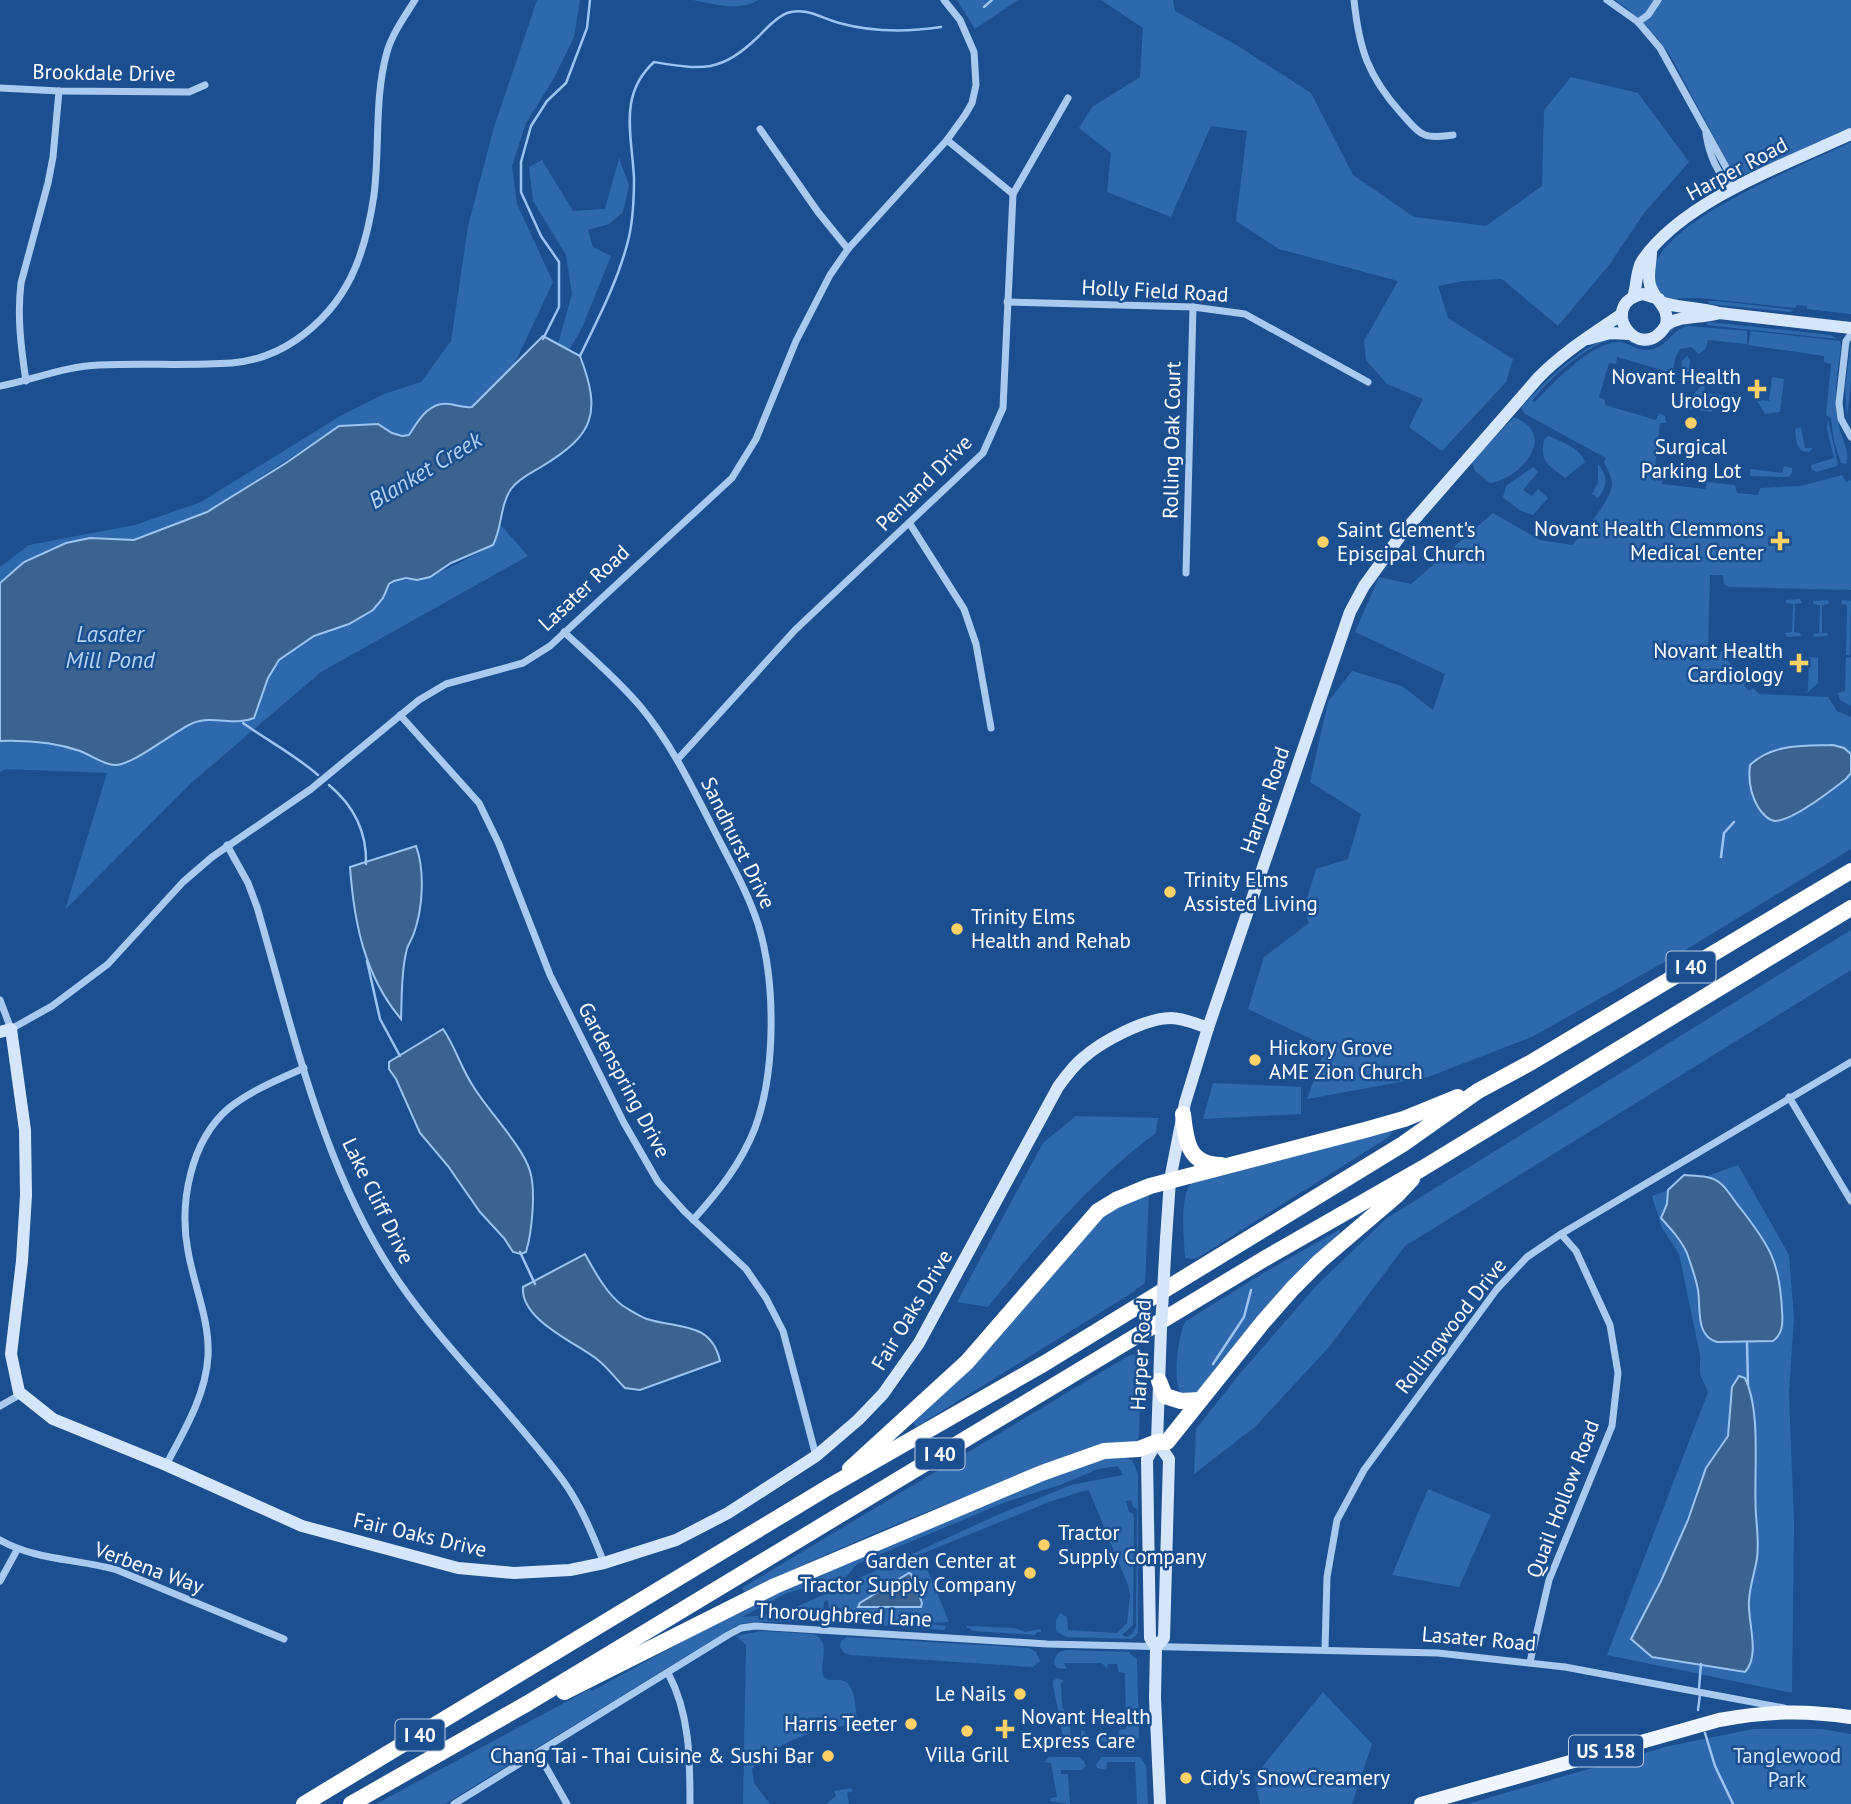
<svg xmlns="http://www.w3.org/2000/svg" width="1851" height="1804" font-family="'PT Sans',sans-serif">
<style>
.green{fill:#2e69ad;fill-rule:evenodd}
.water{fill:#3c6290;stroke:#9cc4f0;stroke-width:2}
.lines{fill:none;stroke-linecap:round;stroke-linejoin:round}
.stream{stroke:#9cc4f0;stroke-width:2.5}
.street{stroke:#a9c9ee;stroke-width:7}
.secondary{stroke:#d6e6fa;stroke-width:12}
.primary{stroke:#f0f6ff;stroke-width:14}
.highway{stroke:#fff;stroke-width:16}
.secondary-bridge{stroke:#d6e6fa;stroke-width:12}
.poi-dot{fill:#ffd166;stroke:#1b4f8f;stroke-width:2.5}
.labels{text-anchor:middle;stroke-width:5;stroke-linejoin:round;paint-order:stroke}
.shield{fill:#1b4f8f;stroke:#bbcadd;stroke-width:2}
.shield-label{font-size:19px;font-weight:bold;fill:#fff}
.street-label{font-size:21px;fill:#fff;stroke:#1b4f8f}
.poi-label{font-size:21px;fill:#fff;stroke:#1b4f8f;text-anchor:end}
.park-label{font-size:21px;fill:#cfe3fa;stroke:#1b4f8f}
.water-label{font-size:23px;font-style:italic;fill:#b5d3f5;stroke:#1b4f8f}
</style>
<rect width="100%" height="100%" fill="#1b4f8f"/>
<!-- green -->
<g class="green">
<path d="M537,0H580L574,37L554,78L526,123L512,166L517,204L553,282L514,365L472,407L460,408L447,403L422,415L410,435L402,436L392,433L378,424L339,426L207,512L134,540L0,584V567L29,545L135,525L201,502L342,415L384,394L421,382L451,341L468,226L494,127Z"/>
<path d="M693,0H758C740,12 713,4 693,0Z"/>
<path d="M957,0H1018L975,29Z"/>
<path d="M1101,0H1173L1175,11L1238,46L1311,93L1353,175L1414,217L1486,226L1542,186L1544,110L1571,77L1638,93L1689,162L1644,213L1609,265L1558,326L1502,279L1464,281L1438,286L1448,318L1513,359L1506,382L1442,451L1409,427L1423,399L1387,384L1366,360L1364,341L1398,281L1279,249L1236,221L1247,131L1211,126L1171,217L1107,192L1111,153L1079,128L1092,107L1140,77L1143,28Z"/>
<path d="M1615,0H1851V129L1739,177L1734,174L1670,55C1654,32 1638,16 1615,0Z"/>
<path d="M1851,142V314L1807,309V306L1797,305L1795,308L1701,298H1677V304L1663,298L1652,279C1655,268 1656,258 1664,249C1702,205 1797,168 1851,142Z"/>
<path d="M619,158L629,185L623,212L609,224L588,230L593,247L611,256L581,330L569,350L558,344L572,294L566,255L533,201L529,167L542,160L573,211L605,209Z"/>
<path d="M1708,301H1718L1794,310L1790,312L1710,304Z"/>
<path d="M1709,322L1831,335L1837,339L1706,325Z"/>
<path d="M1679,325C1665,334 1656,352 1637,345C1629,343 1624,338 1616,339C1588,342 1548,380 1532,401L1535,402C1552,384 1591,343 1617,342C1630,342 1639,353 1653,349C1668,345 1673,329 1688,326L1747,331V344L1708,340L1706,348L1699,354L1691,347L1680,349L1675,358L1672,375L1669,378L1662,377V370L1617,357L1616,364L1609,363L1599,397L1605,400V405L1656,420L1659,413L1665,416L1666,423H1660L1654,476L1662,478V484L1705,489L1707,482L1735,485L1737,493L1758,495L1760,488L1801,486L1842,475L1846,482L1851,480V590L1729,587L1724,584L1723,575H1710L1708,650L1711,651V655H1720L1721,651H1727V660L1747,682L1744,685L1749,691L1753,688L1759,694L1828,697L1837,711L1851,717V849L1682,952L1532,1037L1428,1077L1307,1099L1326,1046L1248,1009L1264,957L1309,923L1304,908L1316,869L1348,859L1361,814L1310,782L1328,702L1352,671L1402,686L1433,710L1445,674L1355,632L1379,577L1411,584L1493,513L1540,540L1572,545C1583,532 1612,500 1612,484C1612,476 1607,469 1604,462L1606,458L1525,414L1521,408C1538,388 1587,339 1614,338C1622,338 1627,341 1635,343C1642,344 1651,342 1657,342L1671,328Z"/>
<path d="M1751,331L1840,341L1841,346C1838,373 1832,400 1839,426C1841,438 1851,452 1846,464L1841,463L1834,441L1831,418L1826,415L1831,364L1824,362V356L1748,345Z"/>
<path d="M1851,343V381L1847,419L1845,386Z"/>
<path d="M1687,356L1690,360L1687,384L1683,387L1680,383L1682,361Z"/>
<path d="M1702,374L1706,375L1704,393L1731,396L1721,400L1711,412L1689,409L1690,399L1700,387Z"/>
<path d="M1772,377L1784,379L1780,412L1765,414L1756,399L1769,401Z"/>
<path d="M1514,417C1559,435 1521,478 1490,483L1475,471L1472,462Z"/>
<path d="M1828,420L1838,464L1837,466L1816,472L1811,469V465L1834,458L1827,429Z"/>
<path d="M1801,427L1805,448H1813L1809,452C1796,452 1796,440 1795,429Z"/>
<path d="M1548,436C1561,441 1580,448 1585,462L1565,478C1548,464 1540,463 1544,440Z"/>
<path d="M1598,464C1608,476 1608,486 1598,498L1592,494L1598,482Z"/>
<path d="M1784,466L1792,468V473L1789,477L1750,476V469L1782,473Z"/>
<path d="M1533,467L1538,472L1523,490L1532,496L1538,489L1548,498L1533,515L1519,510L1503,497L1506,486Z"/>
<path d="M500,524L528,556L321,672L190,784L65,910L107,773L6,769L0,772V741L34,740L80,751L113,766L126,764L191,724L212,719L243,723L279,660L314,636L349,624L373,610L394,581C435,580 458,563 493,545Z"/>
<path d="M1800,599L1802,603L1795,604L1794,632L1800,633L1801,636L1787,637L1785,633L1792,632L1793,604L1786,603V600Z"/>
<path d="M1828,600L1829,604L1822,605V633H1827L1828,636L1814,637L1813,634L1819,633L1820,605L1813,604V601Z"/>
<path d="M1842,600L1851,601L1850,655H1846L1847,605L1841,604Z"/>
<path d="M1809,657L1818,658V683L1808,692L1803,693L1808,691Z"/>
<path d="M1851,657V706L1840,700L1838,693L1845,691L1846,658Z"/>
<path d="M1851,930V970L1405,1246L1329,1347L1255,1427L1194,1474L1196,1429L1238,1376L1316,1286L1387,1218Z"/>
<path d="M1213,1083L1301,1087V1114L1203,1119Z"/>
<path d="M1076,1116L1158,1118L1156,1133C1091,1181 1038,1244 988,1307L957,1302L1043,1143Z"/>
<path d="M1390,1130L1392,1133L1387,1138L1199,1257L1194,1259L1185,1258C1184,1240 1179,1195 1192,1182Z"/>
<path d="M1738,1165L1789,1255L1794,1318L1789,1392L1794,1524L1792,1693L1607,1655L1708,1392L1700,1374V1355L1679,1254L1662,1228L1652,1196Z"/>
<path d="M1149,1194L1145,1283L1127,1296L916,1427L913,1421L996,1340L1082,1237L1109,1211Z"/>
<path d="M1339,1230L1341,1234L1197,1392L1189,1394L1181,1393C1172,1382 1178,1332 1186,1321L1260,1275Z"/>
<path d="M1142,1353L1139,1434L1137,1442C1095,1455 1052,1467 1010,1481C919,1512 831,1552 744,1592L742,1588L1130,1355Z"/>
<path d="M1117,1455L1132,1460L1138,1474V1633L1132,1639L1066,1637L1056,1631V1621L1060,1613L1067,1617L1068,1630L1117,1633L1127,1623L1130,1595L1128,1585L1090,1493L1088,1490L1083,1491L1049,1502L919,1555L923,1558L949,1622L921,1623L946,1626L945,1630L836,1622L831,1617L827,1599L824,1603L823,1618H819L817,1621L754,1622L739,1624L445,1804H376L590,1689L592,1691L689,1638L755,1605L756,1602L1069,1469ZM1118,1466L1123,1475L1071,1485L995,1516L781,1614L742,1617L787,1593L846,1577L857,1564L1006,1502L1060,1485L1098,1469ZM1131,1500L1133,1507L1137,1509L1136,1626L1133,1633L1127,1637L1122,1635L1133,1625L1134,1519L1133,1514L1129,1512L1126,1501Z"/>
<path d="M1428,1489L1491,1515L1459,1587L1392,1575Z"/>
<path d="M967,1626L1015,1628L1025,1632L1041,1629V1632H1037L1035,1635L972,1631L970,1628H967Z"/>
<path d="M761,1631L814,1634C832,1643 819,1660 823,1676C829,1681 831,1680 839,1680C856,1680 855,1707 857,1719L852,1724C808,1732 785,1738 752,1769L754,1783L770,1804H743L746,1645L736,1636Z"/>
<path d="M847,1637L1029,1648L1036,1652L1040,1661L1033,1667L851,1655L844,1653L840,1647L841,1641Z"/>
<path d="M1067,1650L1130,1652V1654L1137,1659L1139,1738L1136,1742H1104L1097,1737L1099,1730L1101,1737H1118L1119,1730L1126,1729L1125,1673L1119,1672L1117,1664H1108L1107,1669L1102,1663H1064L1067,1669L1057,1668L1054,1664C1055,1655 1058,1651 1067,1650Z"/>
<path d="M1057,1678L1064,1681L1061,1683L1062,1705L1070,1727L1071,1737H1081V1731L1084,1730L1086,1736L1081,1742H1068L1063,1737L1053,1685V1681Z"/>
<path d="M1323,1692L1372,1744L1352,1804H1260L1254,1777Z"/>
<path d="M1753,1729H1822L1851,1734V1804H1467L1669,1746Z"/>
<path d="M1049,1757H1079L1084,1761L1086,1766L1082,1770H1061V1774H1068L1070,1804L1050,1801L1051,1798L1057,1797L1051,1763L1044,1762Z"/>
<path d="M1102,1757H1140L1146,1766L1148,1804H1137L1135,1762H1107L1106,1770L1097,1768L1096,1764Z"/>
<path d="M851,1788L853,1791L847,1793L849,1804H826L836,1796L834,1791Z"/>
</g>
<!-- water -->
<g class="water">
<path d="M543,336L580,356C602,414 594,435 541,467C531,473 518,479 511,489C500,505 502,528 493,545L451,563L430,577L417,580L406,578L394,581L389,584L383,598L373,610L349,624L314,636L279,660L268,678L254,718C234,727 212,714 191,724C173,732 132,766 115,765C104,765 91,755 80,751C54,742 27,740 0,741V583L24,562L66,543L90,538L134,540L207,512L286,463L339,426L378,424L392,433L402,436L409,435C418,421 429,401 449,404C457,405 463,408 472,407Z"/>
<path d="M1833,745L1844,748L1851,754V773L1846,779C1832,790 1792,821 1775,821C1767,820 1762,813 1758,807C1750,793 1748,780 1750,765C1773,743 1804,746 1833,745Z"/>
<path d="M416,846C425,870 423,908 414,933C412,940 407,945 406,953C401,974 402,997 401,1019C364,975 354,922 350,867Z"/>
<path d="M443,1029C455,1046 461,1068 473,1086C488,1111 522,1145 530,1171C536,1191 532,1232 526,1252L521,1254L513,1252L504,1238L480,1212L448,1166L420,1133L396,1079L389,1069V1062Z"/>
<path d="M1684,1175C1695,1176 1711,1175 1720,1183C1728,1189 1734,1201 1741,1209C1770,1246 1780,1263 1782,1311C1783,1322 1783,1334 1773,1341L1717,1342C1695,1336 1701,1308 1698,1290C1696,1278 1691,1265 1687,1253C1681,1240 1671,1229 1661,1218L1667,1204L1668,1190Z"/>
<path d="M585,1254C595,1272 606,1293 623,1306C630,1310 639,1316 647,1319C678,1329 711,1321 720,1361L640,1390L625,1388C616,1379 608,1368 598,1360C577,1343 520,1320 523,1287Z"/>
<path d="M1739,1376L1745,1378C1762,1413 1753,1475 1756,1515C1757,1529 1759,1544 1757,1558C1755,1572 1750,1585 1749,1600C1747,1620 1761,1655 1745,1672L1652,1657L1631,1639L1661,1581L1688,1520L1706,1468L1728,1436L1732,1387Z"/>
<path d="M909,1573L911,1574L922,1603L921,1607H858L860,1603Z"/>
</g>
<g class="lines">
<!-- stream -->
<g class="stream">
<path d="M984,7L992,0"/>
<path d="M543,339L559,307V262L541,236L521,192V162L531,126L547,101L566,83L587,28L590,0"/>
<path d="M580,356C599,317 619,279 629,237C633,219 634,196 634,178C632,135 618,95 654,62C703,70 720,73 758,37C766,29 776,17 787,13C806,7 821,18 839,23C872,32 908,32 941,27"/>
<path d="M243,723C268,741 295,755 318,775"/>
<path d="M329,785C353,805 367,832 366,864"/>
<path d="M1721,857L1724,833L1734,822"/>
<path d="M367,961L380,1019L400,1056"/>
<path d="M520,1252L535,1284"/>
<path d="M1747,1342L1748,1385"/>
<path d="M1213,1364L1244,1317L1251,1290"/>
<path d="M1699,1688L1701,1664"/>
<path d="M1698,1710L1700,1694"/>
<path d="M1705,1733L1715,1766L1733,1804"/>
</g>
<!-- street -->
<g class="street">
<path d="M1354,0C1359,49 1368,76 1401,113C1408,120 1416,132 1425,135C1433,138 1444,136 1453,135"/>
<path d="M1607,0L1638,22L1660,48L1731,176L1732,190"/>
<path d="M1638,22L1648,15L1658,0"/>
<path d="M0,88L59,91L189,92L205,85"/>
<path d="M760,129L818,212L848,249"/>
<path d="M1706,134C1709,154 1718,174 1732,189"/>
<path d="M947,140L1013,194"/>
<path d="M1007,302L1193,307L1245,314L1368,382"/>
<path d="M1851,334L1846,341L1839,403L1841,419L1851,437"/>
<path d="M26,381C21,348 17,316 21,283L48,183L53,157L59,91"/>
<path d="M0,386C33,380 65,366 99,365C143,363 188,366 232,363C255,361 277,353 296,340C348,304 365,256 374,195C380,148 374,98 387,52C392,34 405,16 415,0"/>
<path d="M910,524L964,609L976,644L991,728"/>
<path d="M1186,573L1193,307"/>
<path d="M564,632C590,656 617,679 640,706C670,742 690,783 711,824C727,856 747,890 758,924C776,982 776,1071 755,1128C741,1164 718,1192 693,1220"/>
<path d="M400,715L479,803L499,844L550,975L624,1123L658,1182L685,1212L746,1269L766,1298L783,1331L816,1456"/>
<path d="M678,759L795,630L983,453L1003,408L1013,194L1068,98"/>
<path d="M227,845L248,883L257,907C294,1033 323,1172 399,1282C448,1353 513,1412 564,1482C581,1506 593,1535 604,1563"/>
<path d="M0,1000L11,1029L52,1006L108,964L183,882L212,857L311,789L419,700L446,684L523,663L550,646L732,478L756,439L796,341L830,275L848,249L947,140L965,115L972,103L976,85L974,52L960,20L944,0"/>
<path d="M1789,1097L1851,1201"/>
<path d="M0,1406L21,1394"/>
<path d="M166,1465C184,1431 206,1395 208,1356C210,1321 194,1286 188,1251C179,1204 190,1141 229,1108C250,1091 279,1079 304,1068"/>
<path d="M0,1540C34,1560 79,1559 117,1570L284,1639"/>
<path d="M0,1581L17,1550"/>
<path d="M1325,1649L1327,1577L1337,1520L1364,1470L1497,1289L1527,1257L1561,1234L1851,1062"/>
<path d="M1530,1662L1549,1580L1612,1426L1618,1373L1610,1325L1576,1251L1561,1234"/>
<path d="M668,1673C690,1714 690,1759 690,1804"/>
<path d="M538,1753L567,1804"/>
<path d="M454,1804L728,1635L741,1628L755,1626L1047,1644L1438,1653L1565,1667L1784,1708"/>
</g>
<!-- secondary -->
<g class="secondary">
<path d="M1651,252C1651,263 1647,275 1650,285C1655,302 1670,306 1666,325C1640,368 1595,304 1643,294L1659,299"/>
<path d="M1633,297C1637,287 1636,270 1642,261C1682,201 1786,164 1851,134"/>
<path d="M1661,302C1680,309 1700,307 1719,313L1851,328"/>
<path d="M1666,325C1683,314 1701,319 1719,313"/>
<path d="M1588,339L1610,333L1630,334"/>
<path d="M0,1032L11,1029L25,1130L26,1195L22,1261L11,1354L19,1392L53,1419L166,1465L302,1526L458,1568L514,1573L570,1570L604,1563L676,1540L728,1513L816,1456L858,1420L883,1394L919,1343L1058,1087C1066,1076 1073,1066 1083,1058C1102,1041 1146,1018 1171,1018C1184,1018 1196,1024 1208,1028"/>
<path d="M1166,1239L1170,1180L1185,1103L1208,1028L1350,612L1364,586L1401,535L1538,378C1563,352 1593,334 1622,314"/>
<path d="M1156,1647L1164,1638L1169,1459L1157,1442"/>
<path d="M1160,1804L1155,1698L1156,1647L1150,1638L1147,1459L1157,1442L1161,1328"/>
</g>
<!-- primary -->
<path class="primary" d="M1421,1804L1719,1720C1767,1711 1804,1710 1851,1717"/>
<!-- highway -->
<g class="highway">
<path d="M1183,1114C1186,1141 1188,1165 1221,1165"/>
<path d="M1159,1381L1165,1396L1181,1401L1200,1400"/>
<path d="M850,1469L967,1362L1098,1211L1116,1200L1150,1186L1365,1130L1404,1119L1458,1097"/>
<path d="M564,1692L775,1586L1042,1473L1104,1451L1139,1449L1157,1442H1167L1263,1322L1293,1288L1320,1261L1396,1196L1412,1179"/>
<path d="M304,1804L827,1488L1045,1363L1403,1144L1478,1091L1530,1063L1851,871"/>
<path d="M351,1804L528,1703L1264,1259L1423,1168L1851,908"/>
</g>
<!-- secondary-bridge -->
<path class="secondary-bridge" d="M1161,1328L1166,1239"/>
</g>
<!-- markers -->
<g class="poi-dot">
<path d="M1753.5 378.5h7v7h7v7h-7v7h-7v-7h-7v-7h7z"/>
<circle cx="1691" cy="423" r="7"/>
<path d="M1776.5 530.5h7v7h7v7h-7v7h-7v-7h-7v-7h7z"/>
<circle cx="1323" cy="542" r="7"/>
<path d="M1795.5 652.5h7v7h7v7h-7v7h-7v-7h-7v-7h7z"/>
<circle cx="1170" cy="892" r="7"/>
<circle cx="957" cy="929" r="7"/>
<circle cx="1255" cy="1060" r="7"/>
<circle cx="1044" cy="1545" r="7"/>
<circle cx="1030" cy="1573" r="7"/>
<circle cx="1020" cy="1694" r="7"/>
<circle cx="911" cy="1724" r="7"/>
<path d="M1001.5 1718.5h7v7h7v7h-7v7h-7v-7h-7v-7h7z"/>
<circle cx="967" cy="1731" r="7"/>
<circle cx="828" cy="1756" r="7"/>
<circle cx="1186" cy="1778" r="7"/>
</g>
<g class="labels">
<!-- shield labels -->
<g class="shield">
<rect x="1666.5" y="951.5" width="49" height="31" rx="5"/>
<rect x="915.5" y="1438.5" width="49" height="31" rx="5"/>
<rect x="395.5" y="1719.5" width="49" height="31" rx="5"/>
<rect x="1569" y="1735.5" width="74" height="31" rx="5"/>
</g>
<g class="shield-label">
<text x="1691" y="974">I 40</text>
<text x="940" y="1461">I 40</text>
<text x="420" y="1742">I 40</text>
<text x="1606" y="1758">US 158</text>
</g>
<!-- street labels -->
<g class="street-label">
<text transform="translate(104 73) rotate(1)" y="7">Brookdale Drive</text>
<text transform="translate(1737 169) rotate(-28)" y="7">Harper Road</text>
<text transform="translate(1155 291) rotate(3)" y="7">Holly Field Road</text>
<text transform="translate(1172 440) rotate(-89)" y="7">Rolling Oak Court</text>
<text transform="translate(924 483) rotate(-45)" y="7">Penland Drive</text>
<text transform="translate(584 588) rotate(-43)" y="7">Lasater Road</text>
<text transform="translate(1265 800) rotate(-71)" y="7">Harper Road</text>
<text transform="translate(738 843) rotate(64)" y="7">Sandhurst Drive</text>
<text transform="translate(624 1080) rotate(62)" y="7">Gardenspring Drive</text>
<text transform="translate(378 1201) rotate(64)" y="7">Lake Cliff Drive</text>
<text transform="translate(912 1310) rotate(-59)" y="7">Fair Oaks Drive</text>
<text transform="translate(1451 1326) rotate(-52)" y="7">Rollingwood Drive</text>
<text transform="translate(1141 1355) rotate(-87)" y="7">Harper Road</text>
<text transform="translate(1563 1499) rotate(-69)" y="7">Quail Hollow Road</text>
<text transform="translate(420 1535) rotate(13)" y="7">Fair Oaks Drive</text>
<text transform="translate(149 1568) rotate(20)" y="7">Verbena Way</text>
<text transform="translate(844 1615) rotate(3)" y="7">Thoroughbred Lane</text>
<text transform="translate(1479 1639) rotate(5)" y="7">Lasater Road</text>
</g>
<!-- poi labels -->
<g class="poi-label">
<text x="1741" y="384">Novant Health<tspan x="1741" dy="24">Urology</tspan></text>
<text x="1691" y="454" text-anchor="middle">Surgical<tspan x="1691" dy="24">Parking Lot</tspan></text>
<text x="1764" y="536">Novant Health Clemmons<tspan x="1764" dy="24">Medical Center</tspan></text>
<text x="1337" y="537" text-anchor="start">Saint Clement's<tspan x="1337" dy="24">Episcipal Church</tspan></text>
<text x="1783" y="658">Novant Health<tspan x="1783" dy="24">Cardiology</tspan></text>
<text x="1184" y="887" text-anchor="start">Trinity Elms<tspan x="1184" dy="24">Assisted Living</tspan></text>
<text x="971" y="924" text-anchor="start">Trinity Elms<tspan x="971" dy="24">Health and Rehab</tspan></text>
<text x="1269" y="1055" text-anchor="start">Hickory Grove<tspan x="1269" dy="24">AME Zion Church</tspan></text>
<text x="1058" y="1540" text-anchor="start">Tractor<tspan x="1058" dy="24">Supply Company</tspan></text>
<text x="1016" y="1568">Garden Center at<tspan x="1016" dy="24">Tractor Supply Company</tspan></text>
<text x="1006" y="1701">Le Nails</text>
<text x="1021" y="1724" text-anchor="start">Novant Health<tspan x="1021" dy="24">Express Care</tspan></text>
<text x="897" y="1731">Harris Teeter</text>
<text x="967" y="1762" text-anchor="middle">Villa Grill</text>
<text x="814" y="1763">Chang Tai - Thai Cuisine &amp; Sushi Bar</text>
<text x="1200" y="1785" text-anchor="start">Cidy's SnowCreamery</text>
</g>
<!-- park labels -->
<g class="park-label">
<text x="1787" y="1763">Tanglewood<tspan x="1787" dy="24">Park</tspan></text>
</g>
<!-- water labels -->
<g class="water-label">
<text transform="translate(425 470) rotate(-31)" y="8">Blanket Creek</text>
<text x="110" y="642">Lasater<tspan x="110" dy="26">Mill Pond</tspan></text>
</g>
</g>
</svg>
